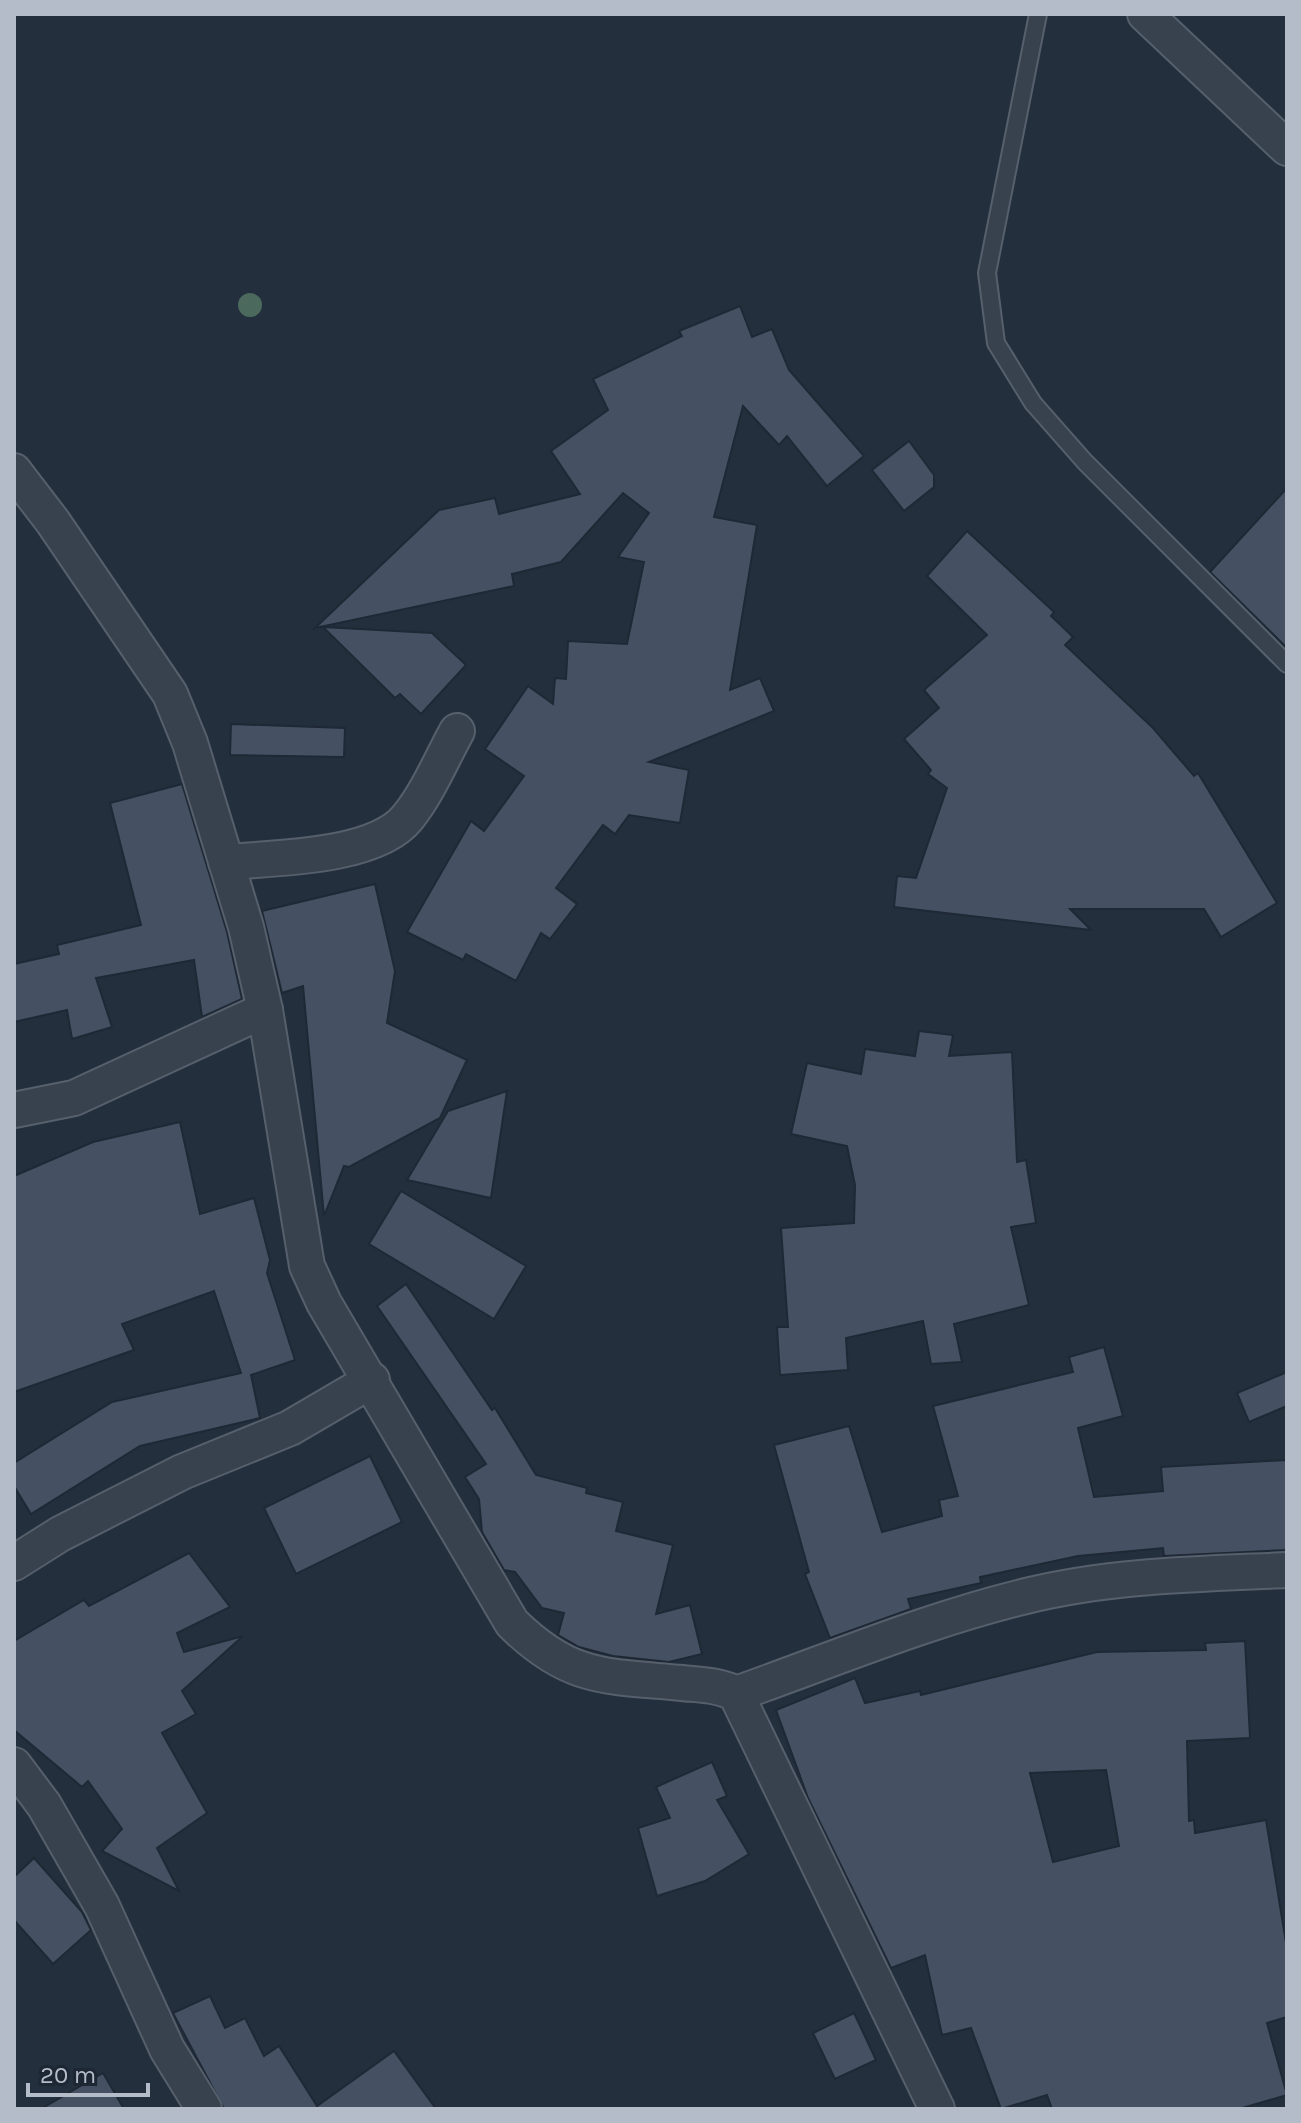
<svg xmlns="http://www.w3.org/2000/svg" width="1301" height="2123" font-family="Karla,sans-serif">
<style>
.building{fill:#455162;stroke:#1f2835;stroke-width:2;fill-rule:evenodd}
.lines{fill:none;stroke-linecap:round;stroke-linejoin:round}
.lane-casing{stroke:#565f6c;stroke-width:20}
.street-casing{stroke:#565f6c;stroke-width:38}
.lane{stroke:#38414e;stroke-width:16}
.street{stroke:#38414e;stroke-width:34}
.tree{fill:#4b6a5d}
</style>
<rect width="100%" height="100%" fill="#242f3e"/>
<!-- building -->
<g class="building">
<path d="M740,306L752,337L772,329L789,370L864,456L827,486L787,436L779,445L743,406L714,517L757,525L730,690L760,678L774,711L649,762L689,770L680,823L629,815L615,834L603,825L556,888L577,904L550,939L541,933L516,981L466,954L463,960L407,932L471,821L484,831L524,776L485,749L528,686L553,704L555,678L566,679L568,641L627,644L644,562L618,557L649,513L623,493L561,562L512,574L514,586L315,628L439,510L495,498L499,514L580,494L551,451L608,410L593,379L682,336L679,331Z"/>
<path d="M909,441L934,475V487L904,511L872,470Z"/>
<path d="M1287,488V648L1210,572Z"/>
<path d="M967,531L1054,612L1051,616L1073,637L1065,645L1153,728L1194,776L1198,773L1277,903L1221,937L1204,909H1070L1091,930L894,907L897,876L916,878L947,788L928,774L931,770L904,739L939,708L924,690L987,635L927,576Z"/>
<path d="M323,627L432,633L466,665L421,714L400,694L395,698Z"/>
<path d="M231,724L345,728L344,757L230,755Z"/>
<path d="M182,784L227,932L242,999L202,1017L194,960L96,978L112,1027L72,1039L67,1010L14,1022V964L59,954L57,945L141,925L110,803Z"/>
<path d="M375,884L395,971L387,1023L467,1060L440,1118L349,1167L344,1166L324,1216L303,986L282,993L262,911Z"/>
<path d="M919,1031L953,1035L949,1056L1012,1052L1017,1162L1026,1160L1036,1223L1011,1227L1029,1305L954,1324L962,1362L931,1364L923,1321L846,1338L848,1370L780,1375L777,1327H788L781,1228L854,1223L855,1185L847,1146L791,1134L807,1063L861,1074L865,1049L915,1056Z"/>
<path d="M507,1091L491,1198L407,1180L448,1111Z"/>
<path d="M180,1122L200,1214L254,1198L270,1260L267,1273L295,1360L251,1375L260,1418L140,1446L31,1514L14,1486V1463L112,1402L241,1373L214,1291L122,1324L134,1350L14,1392V1176L93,1142Z"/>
<path d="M401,1191L526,1266L494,1319L369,1244Z"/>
<path d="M406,1284L492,1410L495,1408L536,1475L587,1488L586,1493L623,1502L616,1531L673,1545L656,1614L690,1605L702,1654L669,1662L613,1656L579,1647L558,1635L564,1613L542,1608L515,1572L504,1570L482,1532L479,1499L465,1477L486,1464L377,1306Z"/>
<path d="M1104,1347L1123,1416L1078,1428L1094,1497L1163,1491L1161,1467L1286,1460L1287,1550L1164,1556L1163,1548L1078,1556L980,1577L981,1583L908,1599L911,1609L830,1638L805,1574L809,1572L774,1445L849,1426L882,1532L942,1516L939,1500L958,1496L933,1406L1073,1372L1069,1357Z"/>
<path d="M1287,1372V1406L1249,1422L1237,1393Z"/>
<path d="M370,1456L402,1522L296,1574L264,1508Z"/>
<path d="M189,1553L230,1607L177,1633L184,1652L243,1636L182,1691L196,1714L162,1733L207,1813L157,1848L179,1891L102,1851L122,1829L88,1781L82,1787L14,1730V1641L84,1600L89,1606Z"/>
<path d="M1245,1641L1250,1738L1187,1741L1189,1821L1194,1820L1195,1833L1266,1820L1287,1949V2017L1267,2023L1287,2095L1239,2109H1052L1047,2095L1001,2109L971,2028L942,2035L925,1955L891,1968L808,1798L776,1710L855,1678L865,1703L920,1691L921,1695L1097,1652L1206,1650L1205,1643ZM1106,1770L1119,1846L1053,1862L1030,1773Z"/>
<path d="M712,1762L727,1796L717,1800L749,1854L705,1881L657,1896L638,1828L670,1818L656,1787Z"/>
<path d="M34,1858L82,1912L91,1930L53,1964L14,1920V1877Z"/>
<path d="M210,1996L225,2028L245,2018L264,2056L279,2046L317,2106L394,2051L436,2109H224L173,2013Z"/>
<path d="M854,2013L876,2060L835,2079L813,2033Z"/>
<path d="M103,2073L124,2109H41Z"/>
</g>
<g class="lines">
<defs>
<path id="lane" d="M1038,14L987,273L996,343L1033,403L1085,462L1287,664"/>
<g id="street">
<path d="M1145,14L1287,148"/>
<path d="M14,471L53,522L170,694L190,743L246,927L265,1010L307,1266L324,1303L512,1623C570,1680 605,1676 682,1683C701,1685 720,1685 736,1694L937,2109"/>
<path d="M226,862C274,858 376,858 408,817C428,792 441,760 457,731"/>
<path d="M14,1110L74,1098L265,1010"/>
<path d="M14,1563L60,1534L182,1472L290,1428L372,1380"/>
<path d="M736,1694C832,1660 927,1620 1026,1596C1111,1575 1200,1574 1287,1570"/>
<path d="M14,1765L44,1805L102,1906L167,2049L204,2109"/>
</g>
</defs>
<!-- lane casing -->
<use href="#lane" class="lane-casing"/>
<!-- street casing -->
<use href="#street" class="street-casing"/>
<!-- lane -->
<use href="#lane" class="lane"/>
<!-- street -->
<use href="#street" class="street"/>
</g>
<!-- trees -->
<circle class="tree" cx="250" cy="305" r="12"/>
<!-- border -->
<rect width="1301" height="2123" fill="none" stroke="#b4bcc9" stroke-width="32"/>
<!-- scale -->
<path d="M28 2083v12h120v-12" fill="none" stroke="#b4bcc9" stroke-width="4"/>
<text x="40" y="2083" font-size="24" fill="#b4bcc9" stroke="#1d2633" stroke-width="6" paint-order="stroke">20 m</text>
</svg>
